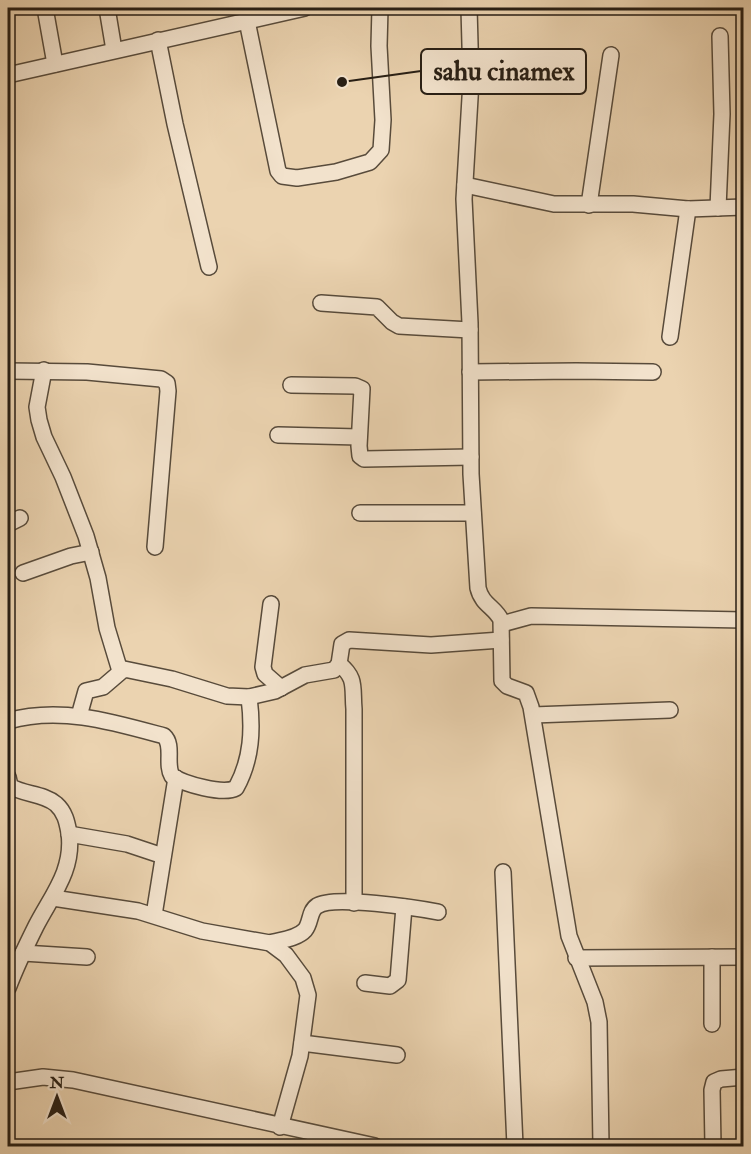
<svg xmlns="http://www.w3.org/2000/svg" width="751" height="1154" font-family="'IM FELL Double Pica',serif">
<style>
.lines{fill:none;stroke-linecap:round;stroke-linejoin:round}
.minor-casing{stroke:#584b3b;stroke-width:18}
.minor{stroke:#f2e2cc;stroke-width:15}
.leader{fill:none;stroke:#271e14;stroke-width:2}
.callout-dot{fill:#271e14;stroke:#f2e2cc;stroke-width:2}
.callout{fill:#f2e2cc;stroke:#271e14;stroke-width:2}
.callout-label{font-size:27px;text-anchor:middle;font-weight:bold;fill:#271e14}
</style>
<rect width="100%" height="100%" fill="#ebd3b0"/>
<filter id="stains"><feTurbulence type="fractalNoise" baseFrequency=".00333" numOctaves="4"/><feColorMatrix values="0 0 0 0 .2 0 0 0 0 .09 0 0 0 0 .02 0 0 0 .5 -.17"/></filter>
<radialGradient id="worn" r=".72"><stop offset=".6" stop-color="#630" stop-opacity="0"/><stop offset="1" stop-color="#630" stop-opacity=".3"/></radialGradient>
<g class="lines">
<defs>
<g id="minor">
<path d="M45,8L55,64"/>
<path d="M107,8L114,50"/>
<path d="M469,8L471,81L464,199L470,323L471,474L478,588C482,605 495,607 501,620L502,681L507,686L526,693L531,707L569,936L595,1002L599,1022L601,1146"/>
<path d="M247,21L278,171L282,176L297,178L336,172L370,162L381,150L383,120L379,46L380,8"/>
<path d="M158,40L175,124L209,267"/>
<path d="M8,75L305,8"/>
<path d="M465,185L554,204H633L688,209L744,207"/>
<path d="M589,205L611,55"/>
<path d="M718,208L722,114L720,36"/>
<path d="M321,303L377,307L392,322L399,326L470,330"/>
<path d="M670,337L688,209"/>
<path d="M44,370L37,407L39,420L44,437L63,477L86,536L98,578L107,628L120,671"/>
<path d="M8,371L87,372L161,379L167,383L168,391L155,547"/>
<path d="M470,372L576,371L653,372"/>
<path d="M291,385L355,386L362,389L359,446L360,456L364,459L471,457"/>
<path d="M278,435L359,437"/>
<path d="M360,513H473"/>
<path d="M8,524L20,518"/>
<path d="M23,573L71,556L91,552"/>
<path d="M271,604L263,667L265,674L281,688"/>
<path d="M502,624L531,616L744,620"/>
<path d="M339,664C357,678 352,688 354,709V903"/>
<path d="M533,715L670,710"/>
<path d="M79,716L86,691L103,687L124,669L172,679L227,696L249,697L275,691L305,675L334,670L339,664L342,644L349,640L431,645L501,640"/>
<path d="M8,721C60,706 113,722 164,736C174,745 165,764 172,776C184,784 223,795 236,788C252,759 253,729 249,697"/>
<path d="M8,777L10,786C24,795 43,793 56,804C65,812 67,822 69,833C74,870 52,895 36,926C26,946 16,967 8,988"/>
<path d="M69,834L127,844L163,856"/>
<path d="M503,872L515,1146"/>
<path d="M53,898L138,911L202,931L270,943L286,955L303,978L308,995L300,1056L280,1127"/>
<path d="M154,915L176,778"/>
<path d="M270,943C280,940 297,939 305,930C311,923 309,911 317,906C333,895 417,908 438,912"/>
<path d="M23,953L87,957"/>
<path d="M712,957V1024"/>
<path d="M576,958L744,957"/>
<path d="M365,983L390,986L398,980L404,907"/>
<path d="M302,1043L397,1055"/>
<path d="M8,1082L43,1077L73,1080L375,1146"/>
<path d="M713,1146L712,1090L714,1082L721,1079L744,1077"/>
</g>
</defs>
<!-- minor casing -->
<use href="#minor" class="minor-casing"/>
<!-- minor -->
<use href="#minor" class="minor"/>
</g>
<!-- callouts -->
<path class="leader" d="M342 82L421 71"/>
<circle class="callout-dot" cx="342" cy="82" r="6"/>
<rect class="callout" x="421" y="49" width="165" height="45" rx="6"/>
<g class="callout-label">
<text x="504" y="80">sahu cinamex</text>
</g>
<!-- margin -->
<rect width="751" height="1154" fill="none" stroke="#ebd3b0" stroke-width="30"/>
<rect x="9" y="9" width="733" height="1136" fill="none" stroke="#271e14" stroke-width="3"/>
<rect x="15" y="15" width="721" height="1124" fill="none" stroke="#271e14" stroke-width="1.5"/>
<!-- north arrow -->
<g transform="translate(57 1097)" stroke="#f2e2cc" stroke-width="4.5" paint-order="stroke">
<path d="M0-4.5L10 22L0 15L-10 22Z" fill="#271e14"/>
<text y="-9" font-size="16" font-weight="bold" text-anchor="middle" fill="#271e14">N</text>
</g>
<rect width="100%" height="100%" filter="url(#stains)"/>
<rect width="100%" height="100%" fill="url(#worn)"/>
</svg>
